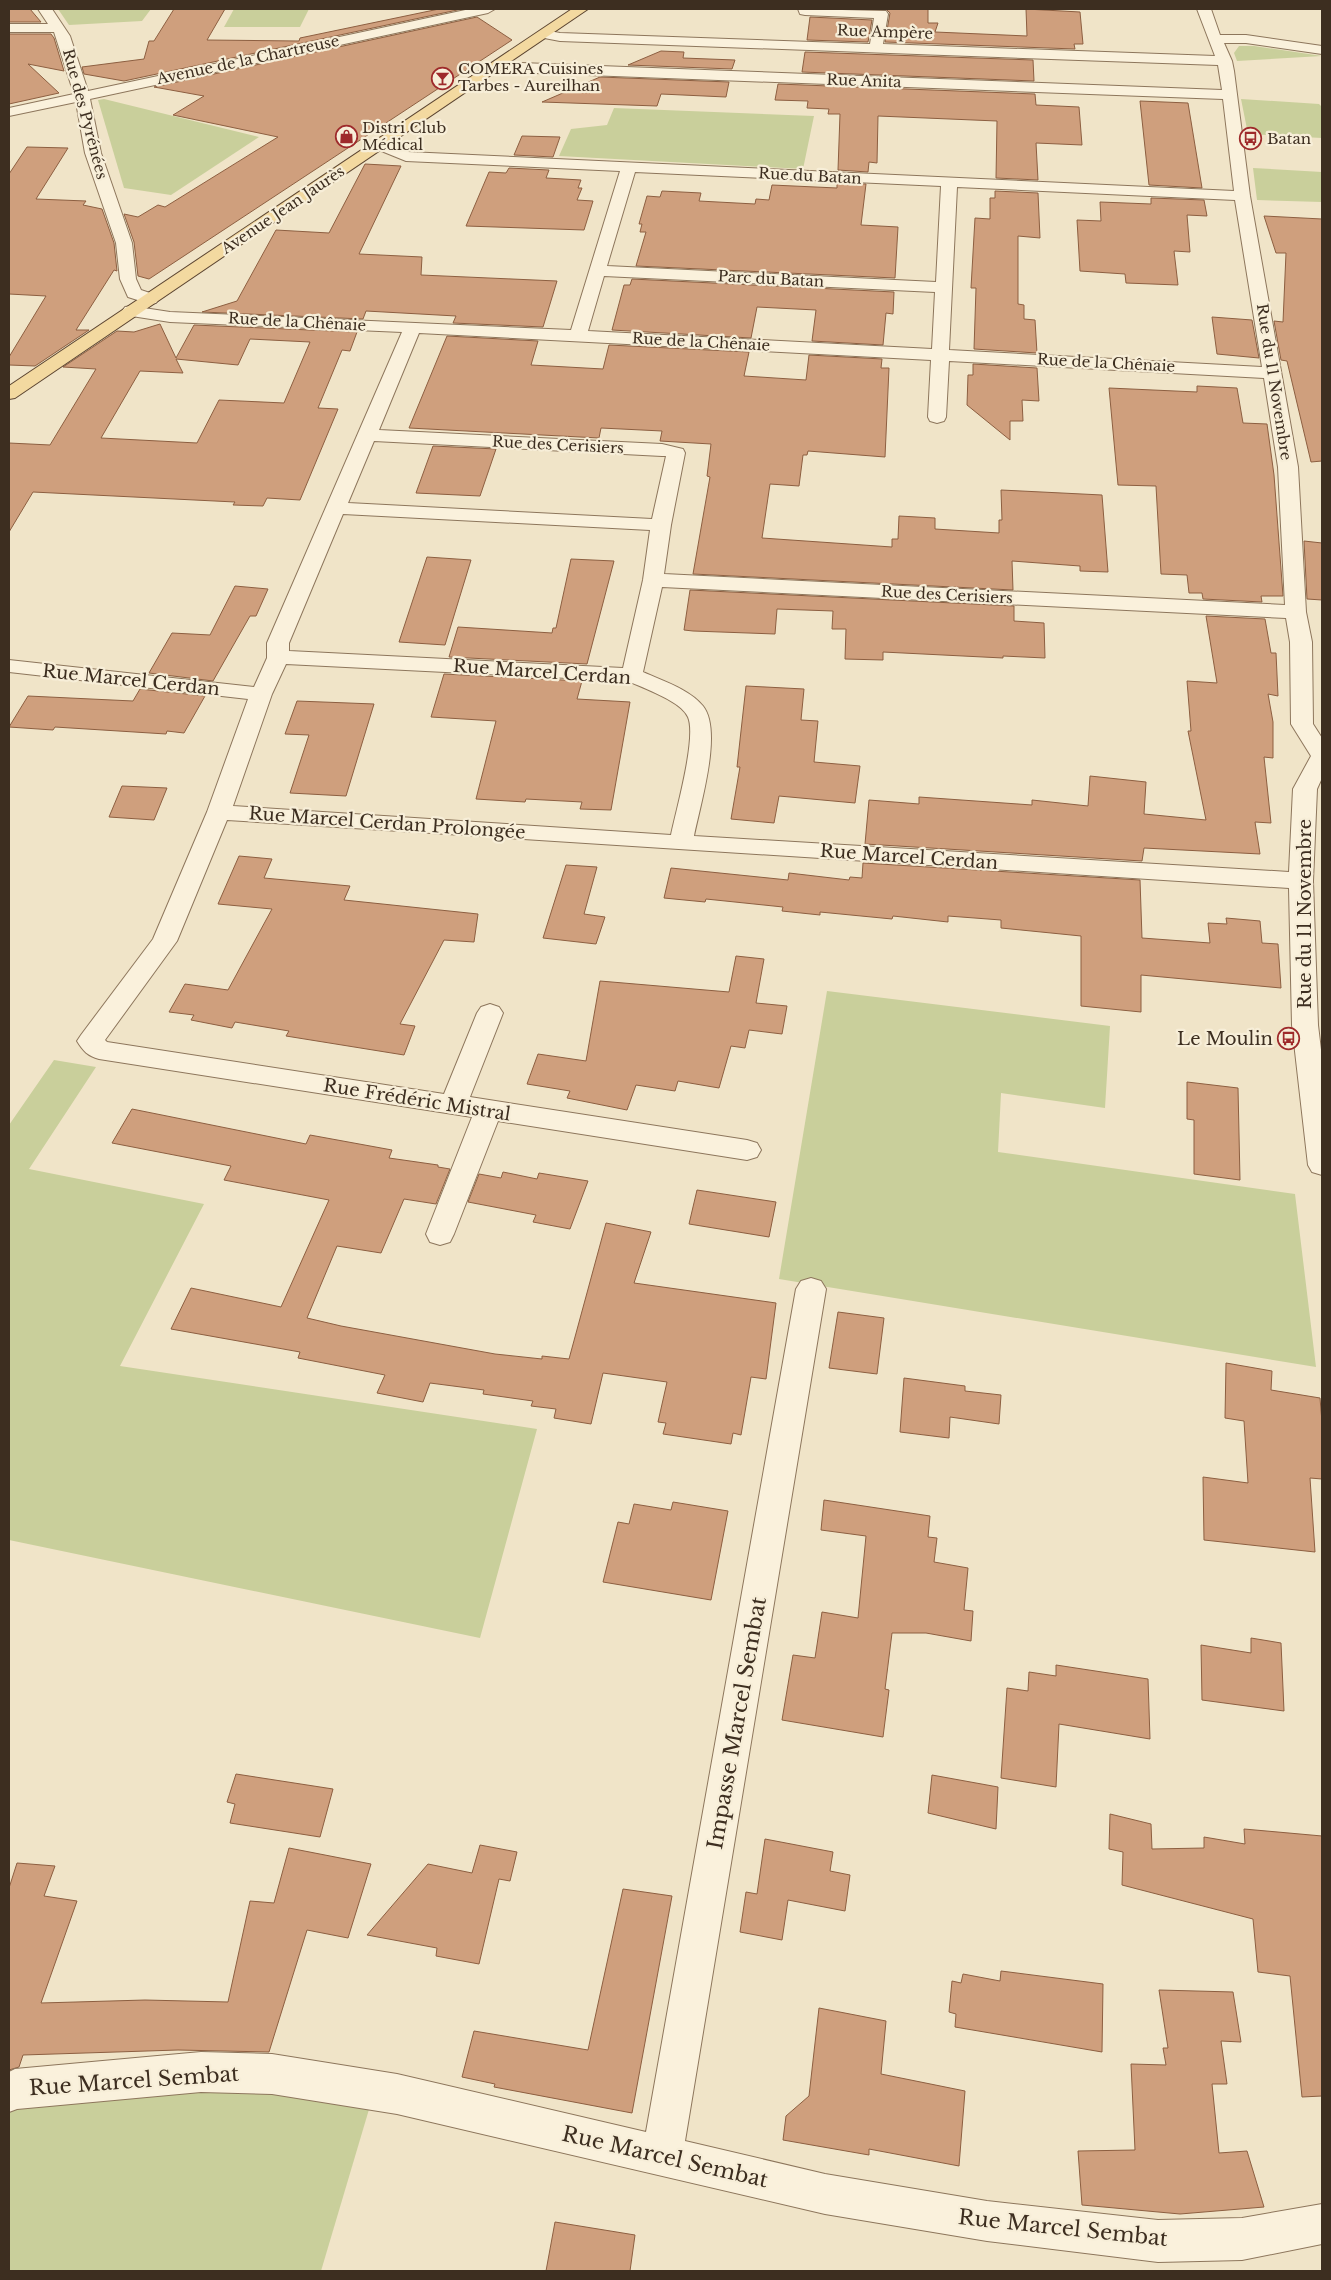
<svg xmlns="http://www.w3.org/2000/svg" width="1331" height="2280" font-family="'Libre Baskerville',serif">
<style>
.green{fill:#c9cf9b}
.building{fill:#cf9f7d;stroke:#8d5f41;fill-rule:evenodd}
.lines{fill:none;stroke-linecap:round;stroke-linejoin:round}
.minor-casing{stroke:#8d765c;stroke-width:2}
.major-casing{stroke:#5b4430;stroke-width:2}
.minor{fill:#faf1dc;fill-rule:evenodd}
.major{fill:#f3d9a0;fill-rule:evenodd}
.labels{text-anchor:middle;stroke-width:4.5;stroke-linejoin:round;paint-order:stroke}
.far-street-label{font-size:15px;fill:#3d2e20;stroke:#f7eed8}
.far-poi-label{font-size:15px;fill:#3d2e20;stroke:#f7eed8;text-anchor:start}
.street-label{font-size:18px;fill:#3d2e20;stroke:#f7eed8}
.poi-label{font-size:18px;fill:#3d2e20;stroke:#f7eed8;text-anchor:end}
.near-street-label{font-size:21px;fill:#3d2e20;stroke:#f7eed8}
</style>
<rect width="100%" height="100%" fill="#f0e4c8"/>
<!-- green -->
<g class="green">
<path d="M58,9H151L142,21L69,25Z"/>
<path d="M234,9H309L300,27H224Z"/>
<path d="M1239,46H1254L1322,56L1237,61L1234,53Z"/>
<path d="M104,99L259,137L171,195L124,188L98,100Z"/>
<path d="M1241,99L1319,104L1322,107V138L1248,134Z"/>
<path d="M614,108L814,116L803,169L559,156L571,129L607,125Z"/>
<path d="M1253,168L1322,172V202L1257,200Z"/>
<path d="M827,991L1110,1026L1105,1108L1001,1093L998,1152L1295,1194L1316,1367L779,1279Z"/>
<path d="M54,1060L96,1067L29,1169L204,1204L120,1366L537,1429L480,1638L9,1540V1125Z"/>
<path d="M278,2090L370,2106L321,2271H9V2100L88,2095Z"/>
</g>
<!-- building -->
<g class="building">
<path d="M9,9H30L41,22H9Z"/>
<path d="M174,9H225L207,40L299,41L300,38L439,9H462L124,81L84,74L82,67L144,59L149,41H154Z"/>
<path d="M870,9H928V23H938L935,32L1027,36L1026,9L1080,12L1083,44H1074L1075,49L885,42L890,13L886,9Z"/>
<path d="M477,17L512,40L149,279L138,276L134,242L124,214L138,217L158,205L165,207L278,137L173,115L204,96L154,87Z"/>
<path d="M810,17L872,20L868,42L807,40Z"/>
<path d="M9,34H51L54,38L64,71L28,64L59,93L9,104Z"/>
<path d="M661,51L684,52L683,58L735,60L732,69L628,65Z"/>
<path d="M805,52L1033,60L1034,81L802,72Z"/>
<path d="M600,77L729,82L726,97L661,94L657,106L542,102Z"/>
<path d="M778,84L1035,94L1036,105L1079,107L1082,145L1036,143L1038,180L996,178L997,121L878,116L877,163L869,162L868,172L838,170L840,114H828L829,109L807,108L808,101L775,100Z"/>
<path d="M1140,101L1188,103L1202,188L1149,185Z"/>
<path d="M522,136L560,137L553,157L514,155Z"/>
<path d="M27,147L68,148L36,199L86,201L83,205L102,209L114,243L117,271L114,270L76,330H89L35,366L9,365V357L46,296L9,294V174Z"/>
<path d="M365,164L401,166L359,254L422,257L421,275L557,281L543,327L453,323L456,316L366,311L363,319L202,312L237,301L276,230L329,233Z"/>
<path d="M509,168L549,170L546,178L581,180L578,188H582L577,200L593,201L584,230L466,226L489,172L506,173Z"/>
<path d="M837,183L866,184L861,225L898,227L895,278L636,266L646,232H640L642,224H639L647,196L660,197L662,191L701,193L699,201L755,204L756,199L769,200L772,185L837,188Z"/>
<path d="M995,191L1038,193L1040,238L1018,236V304L1024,305V319L1035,320L1037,353L974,349L976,288H971L975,218L990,219V198H995Z"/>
<path d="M1151,198L1204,200L1207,216L1187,215L1190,252L1174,251L1178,285L1126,283L1125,274L1080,271L1077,220L1101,221L1100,202L1151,204Z"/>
<path d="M1264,216L1322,219V461L1311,462L1287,361L1281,360L1274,321L1283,322L1286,253H1276Z"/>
<path d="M632,279L894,292L893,314L886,313L883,345L812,341L816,310L757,307L751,338L612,330L624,285H630Z"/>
<path d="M1212,317L1252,320L1259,358L1217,354Z"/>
<path d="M160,324L176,358L194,325L357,332L350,351L342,350L318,408L338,409L300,500L267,498L263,506L233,505L235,502L33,492L9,532V443L50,445L96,369L63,367L117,331L134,332ZM250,339L310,342L284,403L219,400L197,443L101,438L140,371L183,373L176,359L238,365Z"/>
<path d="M447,336L538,341L531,365L603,369L609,345L749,352L744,376L806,380L809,355L882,359L881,368H889L885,457L808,451L807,455H803L799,486L770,484L762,538L892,547V539H898L899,516L935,518V529L999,533V520H1002L1001,490L1102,495L1108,572L1080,571V566L1012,561L1013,590L693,574L710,477L707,476L711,444L660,441L662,431L601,428L599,438L409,428Z"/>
<path d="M973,364L1037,368L1039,401L1022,400L1023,421H1010V440L967,405L968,375H973Z"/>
<path d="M1197,386L1237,388L1243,423L1267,424L1274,475L1283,596H1261L1262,602L1203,599L1202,593H1189L1187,575L1161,574L1156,486L1118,485L1109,388L1197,392Z"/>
<path d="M433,446L496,449L480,496L416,493Z"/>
<path d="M1304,541L1322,543V600L1307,599Z"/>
<path d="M427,557L471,560L445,645L399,642Z"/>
<path d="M571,559L614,561L587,664L449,657L458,627L552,633L553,628H556Z"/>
<path d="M235,586L268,589L256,616H250L213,681L149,673L172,633L210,635Z"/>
<path d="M690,590L1014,606V621L1044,623L1045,658L1003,656V658L883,652V660L845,659L846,629H832L833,611L777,609L775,634L693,631L684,630Z"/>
<path d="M1206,616L1265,619L1271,653H1276L1278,696L1268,694L1273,722V758L1264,757L1271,823L1255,822L1260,854L1144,848L1142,861L865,844L869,800L919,804V797L1032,805V800L1088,806L1090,776L1146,782L1144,814L1206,820L1188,731H1191L1187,681L1217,683Z"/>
<path d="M444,674L582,681L577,699L630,702L611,810L580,809L582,802L526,799L525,802L476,799L496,721L431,717Z"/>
<path d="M746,686L804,689L801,720L818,721L814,762L860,766L855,803L779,796L774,823L731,819L740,767H737Z"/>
<path d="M140,689L205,696L184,733L167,731L166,734L55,727L53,730L9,727L28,696L133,701Z"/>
<path d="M297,701L374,704L346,796L290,793L309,735L285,734Z"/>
<path d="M122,786L167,788L154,820L109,817Z"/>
<path d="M239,856L272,859L264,878L350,886L344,900L478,914L474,942L444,940L400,1024L415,1026L404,1055L286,1036L289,1031L235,1022L232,1028L191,1020L194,1015L169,1012L185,984L228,990L272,909L218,904Z"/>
<path d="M863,863L1140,880L1142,938L1210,943L1208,923L1227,924L1226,918L1260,921L1262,943L1278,944L1281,988L1141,975V1012L1081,1006V936L1001,928V920L948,916V922L893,916L892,919L820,912V915L782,911L783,907L706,899L705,902L664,898L671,868L788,880L789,873L849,880L850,877L862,878Z"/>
<path d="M566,865L597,867L584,914L605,917L596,944L543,938Z"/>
<path d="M736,956L764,959L756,1003L787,1006L782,1034L749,1030L745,1048L731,1046L719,1088L678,1081L675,1091L636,1085L627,1110L567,1098L570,1091L527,1084L538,1054L586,1061L600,981L729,992Z"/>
<path d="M1187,1082L1238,1088L1240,1180L1194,1174V1120L1187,1119Z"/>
<path d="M132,1109L306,1144L310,1135L392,1150L389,1158L438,1165V1167L450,1169L436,1204L404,1199L381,1253L337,1246L307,1318L341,1326L495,1354L542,1359V1356L569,1359L606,1223L651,1232L634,1283L776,1303L766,1379L751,1377L741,1435L733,1433L731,1444L663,1434L666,1423L658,1422L667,1382L603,1373L591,1424L554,1418L556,1409L531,1406L533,1401L483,1394L484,1390L430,1383L423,1402L377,1393L385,1375L298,1358L300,1352L171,1329L191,1288L281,1307L329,1200L224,1180L231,1166L112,1143Z"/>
<path d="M503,1172L537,1179L539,1173L588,1181L570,1229L533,1222L536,1215L468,1202L479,1174L501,1178Z"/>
<path d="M697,1190L776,1202L769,1237L689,1224Z"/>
<path d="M838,1312L884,1318L877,1374L829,1368Z"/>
<path d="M1226,1363L1272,1371L1271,1390L1320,1398L1322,1422V1479L1310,1478L1315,1552L1204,1540L1203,1477L1248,1483L1244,1421L1225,1418Z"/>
<path d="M904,1378L965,1386V1391L1001,1395L999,1424L950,1417L949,1438L900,1432Z"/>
<path d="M824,1500L930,1516L928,1537L937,1538L934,1562L968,1568L964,1610L973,1611L971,1641L926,1633H892L885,1689L889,1690L883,1737L782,1720L793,1655L815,1658L822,1612L858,1618L866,1536L821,1530Z"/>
<path d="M673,1502L728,1511L711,1600L603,1582L618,1522L629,1524L634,1504L671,1510Z"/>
<path d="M1251,1638L1281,1643L1284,1711L1202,1700L1201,1645L1251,1653Z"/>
<path d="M1056,1665L1148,1679L1150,1739L1059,1724L1056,1787L1001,1778L1007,1688L1028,1691L1029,1672L1056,1676Z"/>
<path d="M236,1774L333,1789L320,1837L230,1823L235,1804L227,1802Z"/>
<path d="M932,1775L998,1787L996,1829L928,1813Z"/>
<path d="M1110,1814L1151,1824L1152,1849L1204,1848V1837L1245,1844L1244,1829L1322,1836V2096L1302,2097L1290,1976L1258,1972L1253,1919L1122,1885L1123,1852L1109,1849Z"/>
<path d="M765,1839L833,1852L830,1871L850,1875L845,1911L788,1900L782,1940L740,1932L746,1892L757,1894Z"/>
<path d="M480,1845L517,1852L510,1881L499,1879L479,1964L436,1956L437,1948L367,1935L428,1864L472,1873Z"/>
<path d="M289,1848L371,1864L348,1938L307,1930L269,2052L178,2050L23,2055L19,2067L9,2070V1888L17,1863L55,1866L44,1896L77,1901L41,2003L145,2000L228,2002L250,1901L274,1903Z"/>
<path d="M623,1889L672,1896L632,2113L494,2087L495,2084L462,2077L474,2031L588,2050Z"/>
<path d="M1001,1971L1103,1984L1102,2052L955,2027L956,2014L949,2012L952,1981L961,1983L963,1974L1000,1981Z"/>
<path d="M1159,1990L1233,1992L1241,2042L1221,2041L1227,2084H1212L1219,2153L1247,2151L1264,2207L1180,2214L1082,2205L1078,2151L1135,2150L1131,2064L1166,2065L1163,2048H1168Z"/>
<path d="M819,2008L886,2021L881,2074L965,2091L959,2166L869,2149V2155L783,2140L786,2116L809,2096Z"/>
<path d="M555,2222L635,2235L630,2271H546Z"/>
</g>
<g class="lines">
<defs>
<g id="minor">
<path d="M38,9H52L70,36L88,91L470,9H495L488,13L90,99L101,153L132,243L136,279L141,290L156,295L159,299L156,303L150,304L128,297L120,279L116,243L85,153L76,102L9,116V108L74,94L54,32H9V24H48Z"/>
<path d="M798,9L886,11L888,14L883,44L1215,56L1197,9H1211L1220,35H1246L1322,46V54L1246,43H1224L1232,61L1234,71L1250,196L1298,467L1306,612L1312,642L1313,724L1322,738V778L1317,789L1313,881L1318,1025L1322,1058V1175L1312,1172L1308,1165L1292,1025L1289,888L227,820L177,941L105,1040L107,1042L444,1094L477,1013L481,1007L490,1004L499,1007L503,1013L470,1097L747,1140L757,1143L761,1150L757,1157L747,1160L498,1121L454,1234L450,1242L440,1245L430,1242L426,1234L472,1117L99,1059C88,1056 83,1051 77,1041L81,1035L153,939L207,812L248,699L9,672V660L254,687L267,658V643L402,332L170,322L125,315L122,311L125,307L131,306L170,312L571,330L620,171L406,161L374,148L371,145L374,142H384L408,152L1234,191L1223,99L509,72L492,69L490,66L497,62L1222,90L1218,65L560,41L539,37L537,34L544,30L560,33L870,44L874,18L805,15L800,14ZM635,172L941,186L936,282L607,266ZM957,187L1235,200L1262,367L949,350ZM604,276L935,292L932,349L588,331ZM419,333L931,360L928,417L930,421L937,423L944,421L946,417L949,361L1264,378L1278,467L1285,605L664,574L671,525L685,453L683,449L662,444L379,430ZM374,441L662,456H666L652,519L348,503ZM343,514L650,530L643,580L623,668L289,651V643ZM662,587L1286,618L1290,642L1291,724L1311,756L1293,789L1289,872L694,836C700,805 723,731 703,706C689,689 663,681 643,672ZM286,664L628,681C643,688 681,701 688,717C697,737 676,811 671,835L233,806L272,694Z"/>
<path d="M811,1278L821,1281L826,1289L685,2141L825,2174L987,2201L1158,2220L1242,2218L1322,2204V2244L1242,2260L1158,2262L987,2241L825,2214L397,2114L272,2094L201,2092L17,2109L9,2112V2072L15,2069L201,2052L272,2054L397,2074L646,2132L796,1289L801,1281Z"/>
</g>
<path id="major" d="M572,9H588L15,398L9,399V386Z"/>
</defs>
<!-- minor casing -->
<use href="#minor" class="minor-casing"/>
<!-- major casing -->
<use href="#major" class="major-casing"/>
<!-- minor -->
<use href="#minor" class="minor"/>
<!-- major -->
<use href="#major" class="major"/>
</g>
<!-- icons -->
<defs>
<symbol id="bar-ring" viewBox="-11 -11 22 22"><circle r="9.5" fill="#f7eed8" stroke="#9e2a2b" stroke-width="1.5"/><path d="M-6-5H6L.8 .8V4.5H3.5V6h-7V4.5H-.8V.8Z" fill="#9e2a2b"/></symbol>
<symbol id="shop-ring" viewBox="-11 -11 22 22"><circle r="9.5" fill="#f7eed8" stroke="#9e2a2b" stroke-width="1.5"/><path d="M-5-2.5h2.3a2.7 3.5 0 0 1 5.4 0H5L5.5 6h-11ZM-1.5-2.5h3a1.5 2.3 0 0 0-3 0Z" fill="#9e2a2b"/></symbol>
<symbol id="bus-ring" viewBox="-11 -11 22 22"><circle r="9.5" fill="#f7eed8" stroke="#9e2a2b" stroke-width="1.5"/><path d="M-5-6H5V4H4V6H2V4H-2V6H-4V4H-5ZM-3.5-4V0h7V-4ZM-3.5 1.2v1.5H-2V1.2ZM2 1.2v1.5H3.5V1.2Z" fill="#9e2a2b"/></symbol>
</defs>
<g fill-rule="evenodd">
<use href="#bar-ring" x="430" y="66" width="25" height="25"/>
<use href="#shop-ring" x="334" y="124" width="25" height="25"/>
<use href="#bus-ring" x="1238" y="126" width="25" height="25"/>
<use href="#bus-ring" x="1276" y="1026" width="25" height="25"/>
</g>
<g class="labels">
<!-- far-street labels -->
<g class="far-street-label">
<text transform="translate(885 32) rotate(2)" y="5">Rue Ampère</text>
<text transform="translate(248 60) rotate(-12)" y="5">Avenue de la Chartreuse</text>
<text transform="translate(864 81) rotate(2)" y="5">Rue Anita</text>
<text transform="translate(85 114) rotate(75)" y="5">Rue des Pyrénées</text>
<text transform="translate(810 176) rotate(3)" y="5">Rue du Batan</text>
<text transform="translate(283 210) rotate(-34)" y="5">Avenue Jean Jaurès</text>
<text transform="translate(771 279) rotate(3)" y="5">Parc du Batan</text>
<text transform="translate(297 322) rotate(3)" y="5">Rue de la Chênaie</text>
<text transform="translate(701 342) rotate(3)" y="5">Rue de la Chênaie</text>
<text transform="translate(1106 363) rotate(3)" y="5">Rue de la Chênaie</text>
<text transform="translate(1274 382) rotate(81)" y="5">Rue du 11 Novembre</text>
<text transform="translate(558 445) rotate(3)" y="5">Rue des Cerisiers</text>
<text transform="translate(947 595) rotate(3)" y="5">Rue des Cerisiers</text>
</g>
<!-- far-poi labels -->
<g class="far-poi-label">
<text x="458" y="74">COMERA Cuisines<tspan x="458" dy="17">Tarbes - Aureilhan</tspan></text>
<text x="362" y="133">Distri Club<tspan x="362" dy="17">Médical</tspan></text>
<text x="1267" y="144">Batan</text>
</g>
<!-- street labels -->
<g class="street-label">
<text transform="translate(542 672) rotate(4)" y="6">Rue Marcel Cerdan</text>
<text transform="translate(131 680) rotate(6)" y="6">Rue Marcel Cerdan</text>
<text transform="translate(387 823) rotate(4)" y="6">Rue Marcel Cerdan Prolongée</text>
<text transform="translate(909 857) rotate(4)" y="6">Rue Marcel Cerdan</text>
<text transform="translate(1305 914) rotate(-90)" y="6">Rue du 11 Novembre</text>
<text transform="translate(417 1100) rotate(9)" y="6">Rue Frédéric Mistral</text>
</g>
<!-- poi labels -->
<g class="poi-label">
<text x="1273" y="1045">Le Moulin</text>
</g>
<!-- near-street labels -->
<g class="near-street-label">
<text transform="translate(737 1723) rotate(-80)" y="7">Impasse Marcel Sembat</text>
<text transform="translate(134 2081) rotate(-4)" y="7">Rue Marcel Sembat</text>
<text transform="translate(665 2157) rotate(13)" y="7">Rue Marcel Sembat</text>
<text transform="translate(1063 2228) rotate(6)" y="7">Rue Marcel Sembat</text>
</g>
</g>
<!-- border -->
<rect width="1331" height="2280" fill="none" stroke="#3d2e20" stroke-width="20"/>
</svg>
